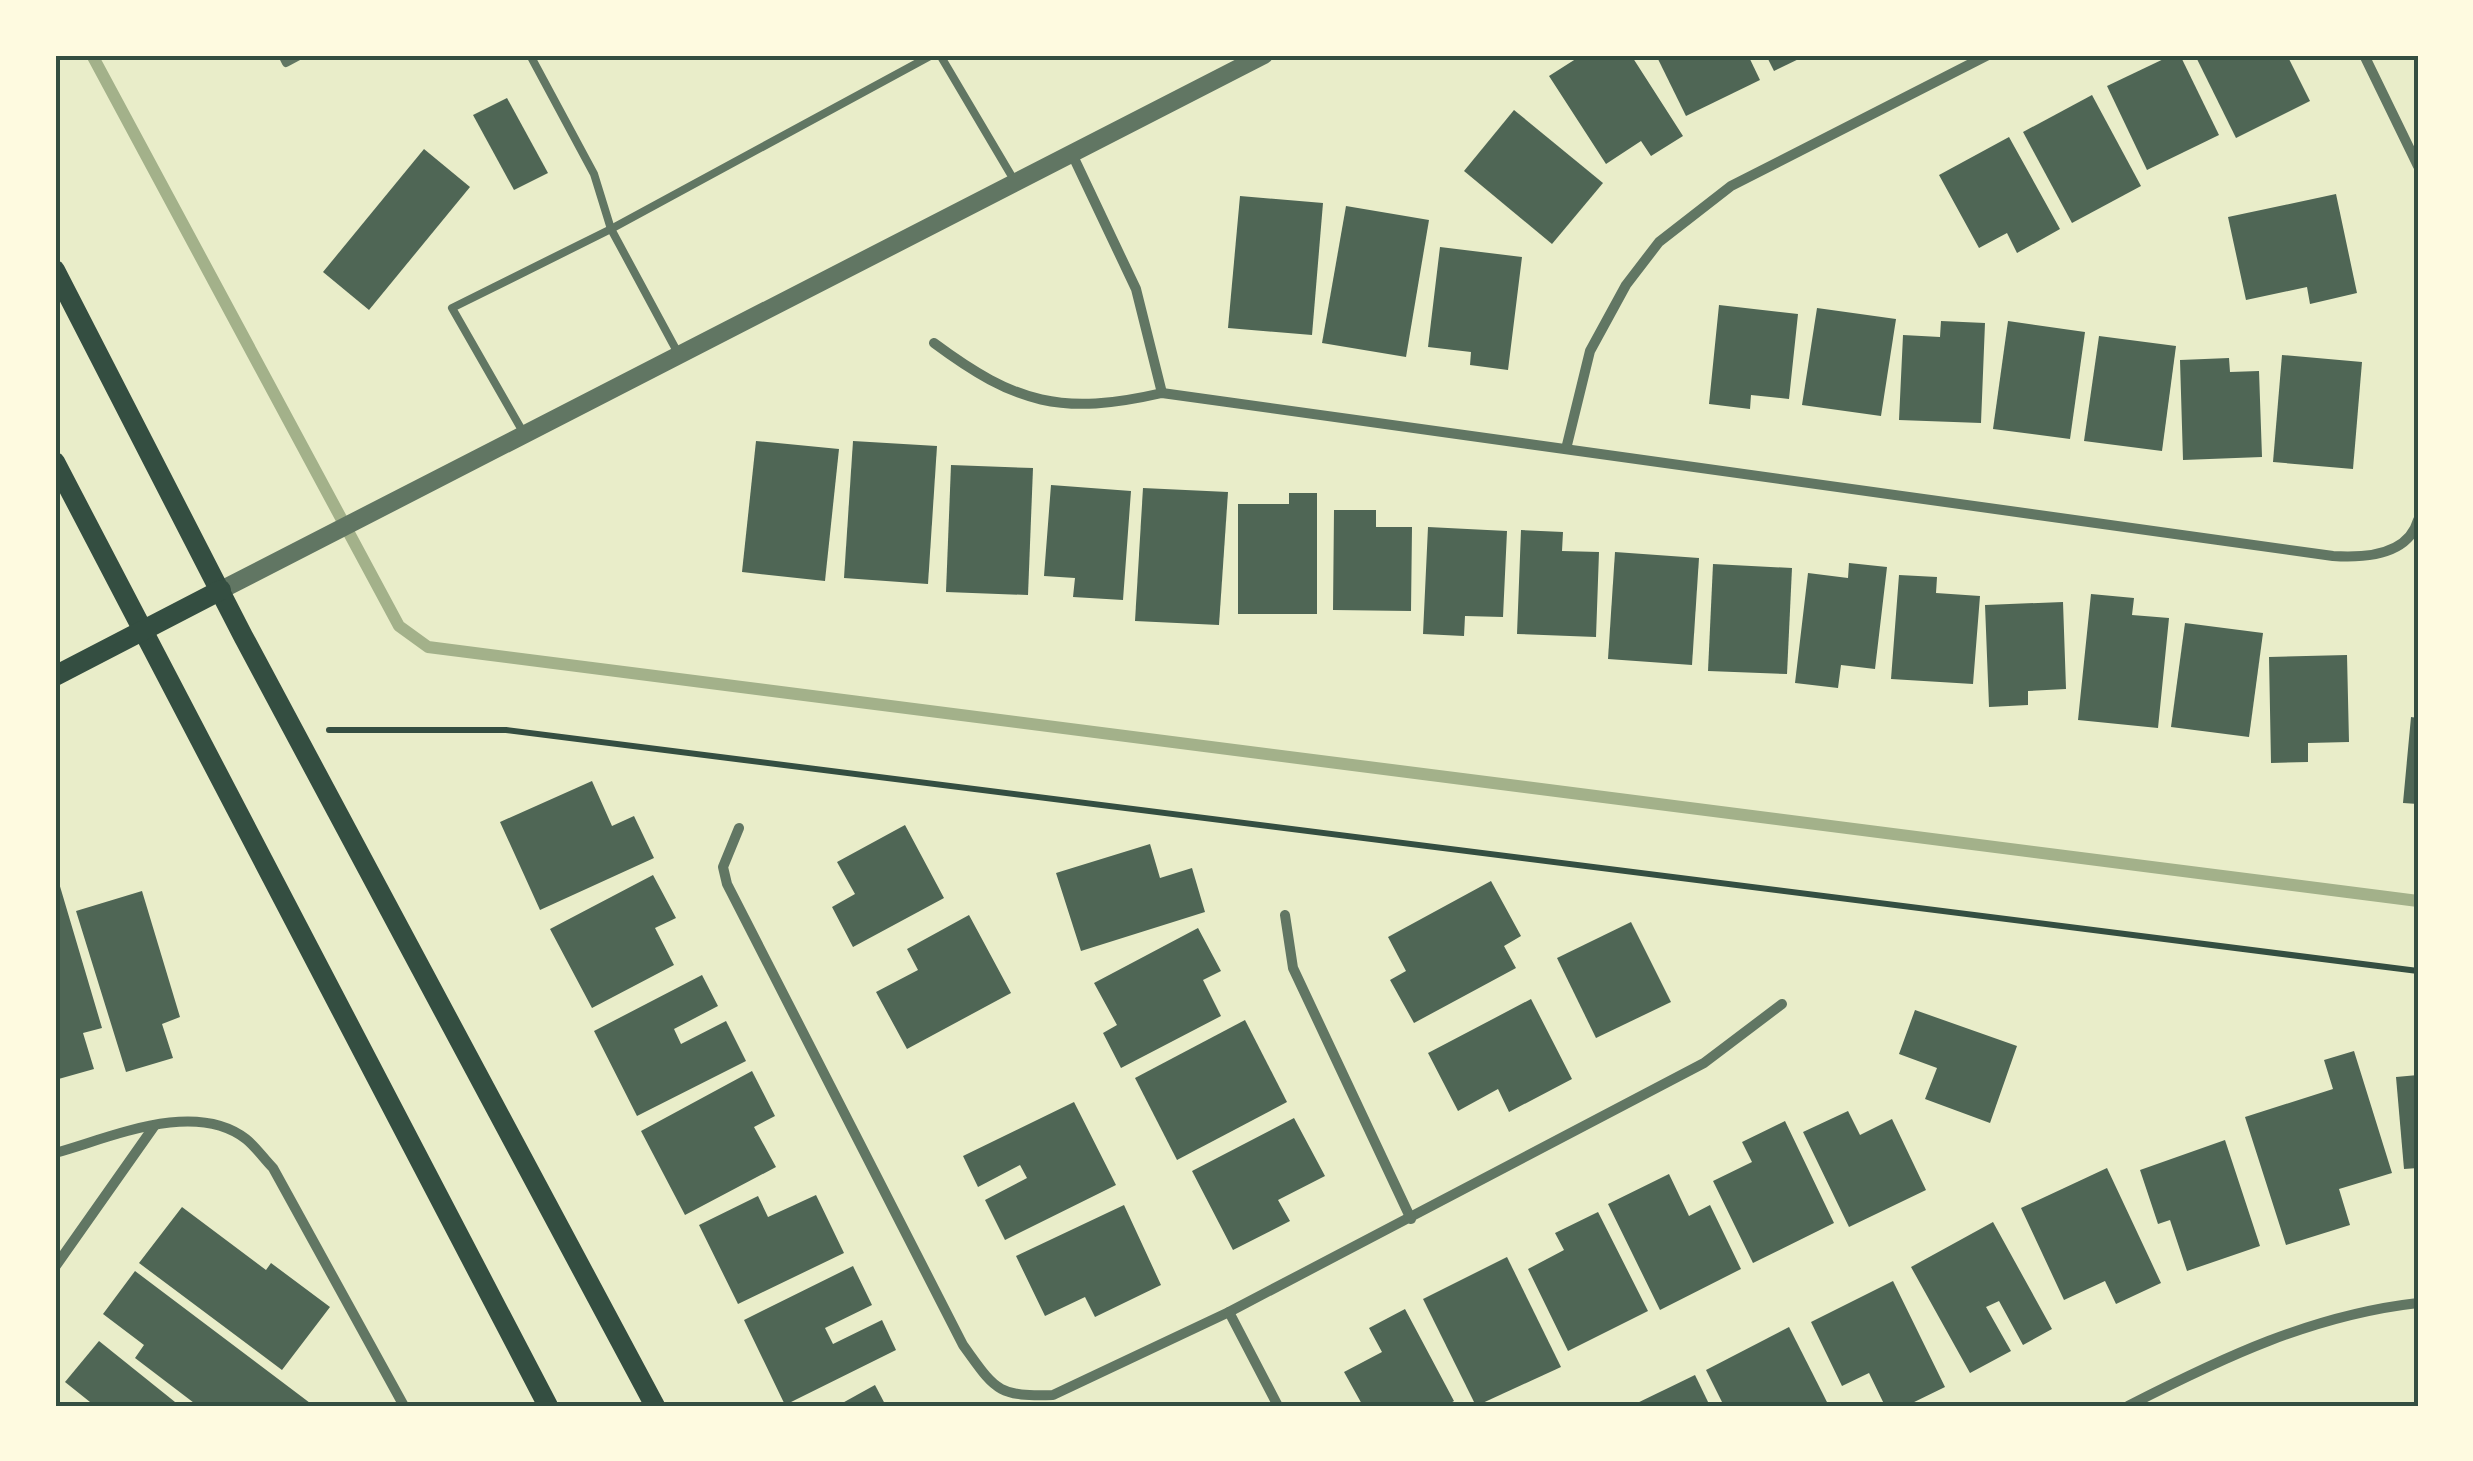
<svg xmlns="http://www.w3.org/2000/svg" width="2473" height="1461" font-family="Signika,sans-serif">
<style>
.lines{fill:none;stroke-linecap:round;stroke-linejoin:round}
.stream{stroke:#a3b18a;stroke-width:12}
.building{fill:#4f6655}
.path{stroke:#344e41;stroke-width:6}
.service{stroke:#617663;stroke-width:8}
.minor{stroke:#617663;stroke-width:10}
.tertiary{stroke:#617663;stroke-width:18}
.secondary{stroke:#344e41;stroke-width:20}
.neatline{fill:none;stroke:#344e41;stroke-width:4}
</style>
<rect width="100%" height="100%" fill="#e9edc9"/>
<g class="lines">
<!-- stream -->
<path class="stream" d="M92,55L399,626L428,647L2418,901"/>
</g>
<!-- building -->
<g class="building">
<path d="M1582,55H1631L1683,136L1651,156L1641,141L1606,164L1549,76Z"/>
<path d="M1656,55H1748L1760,80L1686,116Z"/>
<path d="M1766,55H1807L1774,71Z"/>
<path d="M2172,55H2180L2219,135L2147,170L2107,86Z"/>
<path d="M2195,55H2287L2310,101L2236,138Z"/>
<path d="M2092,95L2141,186L2072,223L2023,132Z"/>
<path d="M507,98L548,173L514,190L473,115Z"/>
<path d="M1514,110L1603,183L1552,244L1464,171Z"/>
<path d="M2009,137L2060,229L2017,253L2007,233L1979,248L1939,175Z"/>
<path d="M424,149L470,187L369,310L323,272Z"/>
<path d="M2336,194L2357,293L2310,304L2307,287L2246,300L2228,217Z"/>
<path d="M1240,196L1323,203L1312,335L1228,328Z"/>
<path d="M1346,206L1429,220L1406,357L1322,343Z"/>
<path d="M1440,247L1522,257L1508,370L1470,365L1471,352L1428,347Z"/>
<path d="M1719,305L1798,314L1789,399L1751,395L1750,409L1709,404Z"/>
<path d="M1817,308L1896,319L1881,416L1802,405Z"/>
<path d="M1941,321L1985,323L1981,423L1899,420L1903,335L1940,337Z"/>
<path d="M2008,321L2085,332L2070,439L1993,429Z"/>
<path d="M2099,336L2176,346L2162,451L2084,441Z"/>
<path d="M2282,355L2362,362L2353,469L2273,462Z"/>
<path d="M2229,358L2230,372L2259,371L2262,457L2183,460L2180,360Z"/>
<path d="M756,441L839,449L825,581L742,572Z"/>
<path d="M853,441L937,446L928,584L844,578Z"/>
<path d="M951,465L1033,468L1028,595L946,592Z"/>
<path d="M1051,485L1131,491L1123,600L1073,597L1075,578L1044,576Z"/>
<path d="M1143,488L1228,492L1219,625L1135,621Z"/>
<path d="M1289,493H1317V614H1238V504H1289Z"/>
<path d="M1334,510H1376V527H1412L1411,611L1333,610Z"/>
<path d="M1428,527L1507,531L1503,617L1465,616L1464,636L1423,634Z"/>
<path d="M1521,530L1563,532L1562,551L1599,552L1596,637L1517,634Z"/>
<path d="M1615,552L1699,558L1692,665L1608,659Z"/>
<path d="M1849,563L1887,567L1875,669L1841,665L1838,688L1795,683L1808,573L1848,578Z"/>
<path d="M1713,564L1792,568L1787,674L1708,671Z"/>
<path d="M1899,575L1937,577L1936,593L1980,596L1973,684L1891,679Z"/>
<path d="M2091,594L2134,598L2132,615L2169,618L2158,728L2078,720Z"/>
<path d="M2063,602L2066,689L2028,691V705L1989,707L1985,605Z"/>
<path d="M2185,623L2263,633L2249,737L2171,727Z"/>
<path d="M2347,655L2349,742L2308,743V762L2271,763L2269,657Z"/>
<path d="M2411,717L2418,718V804L2403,803Z"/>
<path d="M592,781L612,826L634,816L654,858L540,910L500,822Z"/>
<path d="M905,825L944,898L853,947L832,907L855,894L837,862Z"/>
<path d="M1150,844L1160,878L1192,868L1205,912L1081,951L1056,873Z"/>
<path d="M653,875L676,918L655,928L674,965L592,1008L550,929Z"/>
<path d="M1491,881L1521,936L1504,946L1516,968L1414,1023L1390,980L1406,971L1388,937Z"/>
<path d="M59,883L102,1028L83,1033L94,1069L55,1080V885Z"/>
<path d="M142,891L180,1017L162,1024L173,1058L126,1072L76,911Z"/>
<path d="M969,915L1011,993L907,1049L876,992L918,970L907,949Z"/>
<path d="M1631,922L1671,1002L1596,1038L1557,958Z"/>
<path d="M1198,928L1221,971L1203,980L1221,1016L1121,1068L1103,1033L1117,1025L1094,983Z"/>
<path d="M702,975L718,1006L674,1029L681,1044L726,1021L746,1061L637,1116L594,1031Z"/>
<path d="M1531,999L1572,1079L1509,1112L1498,1089L1458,1111L1428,1053Z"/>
<path d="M1915,1010L2017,1046L1990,1123L1925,1099L1937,1068L1899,1054Z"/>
<path d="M1245,1020L1287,1102L1177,1160L1135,1078Z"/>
<path d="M2354,1051L2392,1173L2339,1189L2350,1225L2286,1245L2245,1117L2333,1089L2324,1060Z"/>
<path d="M752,1071L775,1116L754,1127L776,1167L685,1215L641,1131Z"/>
<path d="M2418,1075V1168L2404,1169L2396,1077Z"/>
<path d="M1074,1102L1116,1185L1005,1240L985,1200L1027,1178L1020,1165L978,1187L963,1156Z"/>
<path d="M1848,1111L1860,1135L1892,1119L1926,1190L1849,1227L1803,1132Z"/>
<path d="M1294,1118L1325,1176L1278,1200L1290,1221L1233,1250L1192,1171Z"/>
<path d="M1785,1121L1834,1223L1753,1263L1713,1181L1752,1162L1742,1142Z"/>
<path d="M2225,1140L2260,1246L2187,1271L2170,1220L2158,1224L2140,1170Z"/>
<path d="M2107,1168L2161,1283L2116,1304L2105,1281L2064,1300L2021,1208Z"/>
<path d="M1669,1174L1689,1216L1710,1205L1741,1269L1660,1310L1608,1204Z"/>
<path d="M816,1195L844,1253L738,1304L699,1225L758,1196L768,1217Z"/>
<path d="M1124,1205L1161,1285L1095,1317L1085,1297L1045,1316L1016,1256Z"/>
<path d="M182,1207L266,1270L271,1263L330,1307L282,1370L139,1263Z"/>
<path d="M1598,1212L1648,1311L1568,1351L1528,1269L1564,1250L1555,1233Z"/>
<path d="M1993,1222L2052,1329L2023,1345L1999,1301L1986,1307L2011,1351L1970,1373L1911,1267Z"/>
<path d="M1507,1257L1561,1367L1476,1406L1423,1299Z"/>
<path d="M853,1266L872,1305L825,1328L833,1344L882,1320L896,1350L785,1405L744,1320Z"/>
<path d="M135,1271L314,1406H198L135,1358L144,1345L103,1314Z"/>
<path d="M1893,1281L1945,1387L1906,1406H1885L1869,1373L1842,1386L1811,1322Z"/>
<path d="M1405,1309L1454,1401L1445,1406H1363L1344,1372L1382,1352L1369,1328Z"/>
<path d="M1789,1327L1829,1406H1724L1706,1370Z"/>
<path d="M99,1341L180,1406H95L65,1382Z"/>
<path d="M1695,1375L1710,1406H1631Z"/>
<path d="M875,1385L886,1406H837Z"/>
</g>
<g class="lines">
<!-- path -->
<path class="path" d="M329,730H506L2418,971"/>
<!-- service -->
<g class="service">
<path d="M282,55L286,63L301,55"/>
<path d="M530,55L594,174L611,229L679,355"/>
<path d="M940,55L1014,180"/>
<path d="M523,432L452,308L611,229L932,55"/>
</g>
<!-- minor -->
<g class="minor">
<path d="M2364,55L2418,166"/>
<path d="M1072,154L1136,289L1162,393"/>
<path d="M934,343C1016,404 1062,416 1162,393L2333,556C2364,558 2408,556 2418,520"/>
<path d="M1566,449L1590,351L1626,285L1659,242L1731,186L1988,55"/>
<path d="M739,828L723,867L727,884L963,1345C995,1389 996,1397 1053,1395L1229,1312L1704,1063L1782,1004"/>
<path d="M1285,915L1293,968L1411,1219"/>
<path d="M55,1153C110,1138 194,1099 246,1139C256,1147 264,1159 273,1168L404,1406"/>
<path d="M55,1267L155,1125"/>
<path d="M1229,1312L1278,1406"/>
<path d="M2128,1406C2222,1358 2312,1315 2418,1303"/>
</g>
<!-- tertiary -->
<path class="tertiary" d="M221,590L1264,55"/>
<!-- secondary -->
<g class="secondary">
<path d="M55,270L243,636L655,1406"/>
<path d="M55,462L548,1406"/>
<path d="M55,676L221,590"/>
</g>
</g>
<!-- border -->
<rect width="2473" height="1461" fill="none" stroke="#fefae0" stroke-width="115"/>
<rect x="58" y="58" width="2358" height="1346" class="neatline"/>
</svg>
